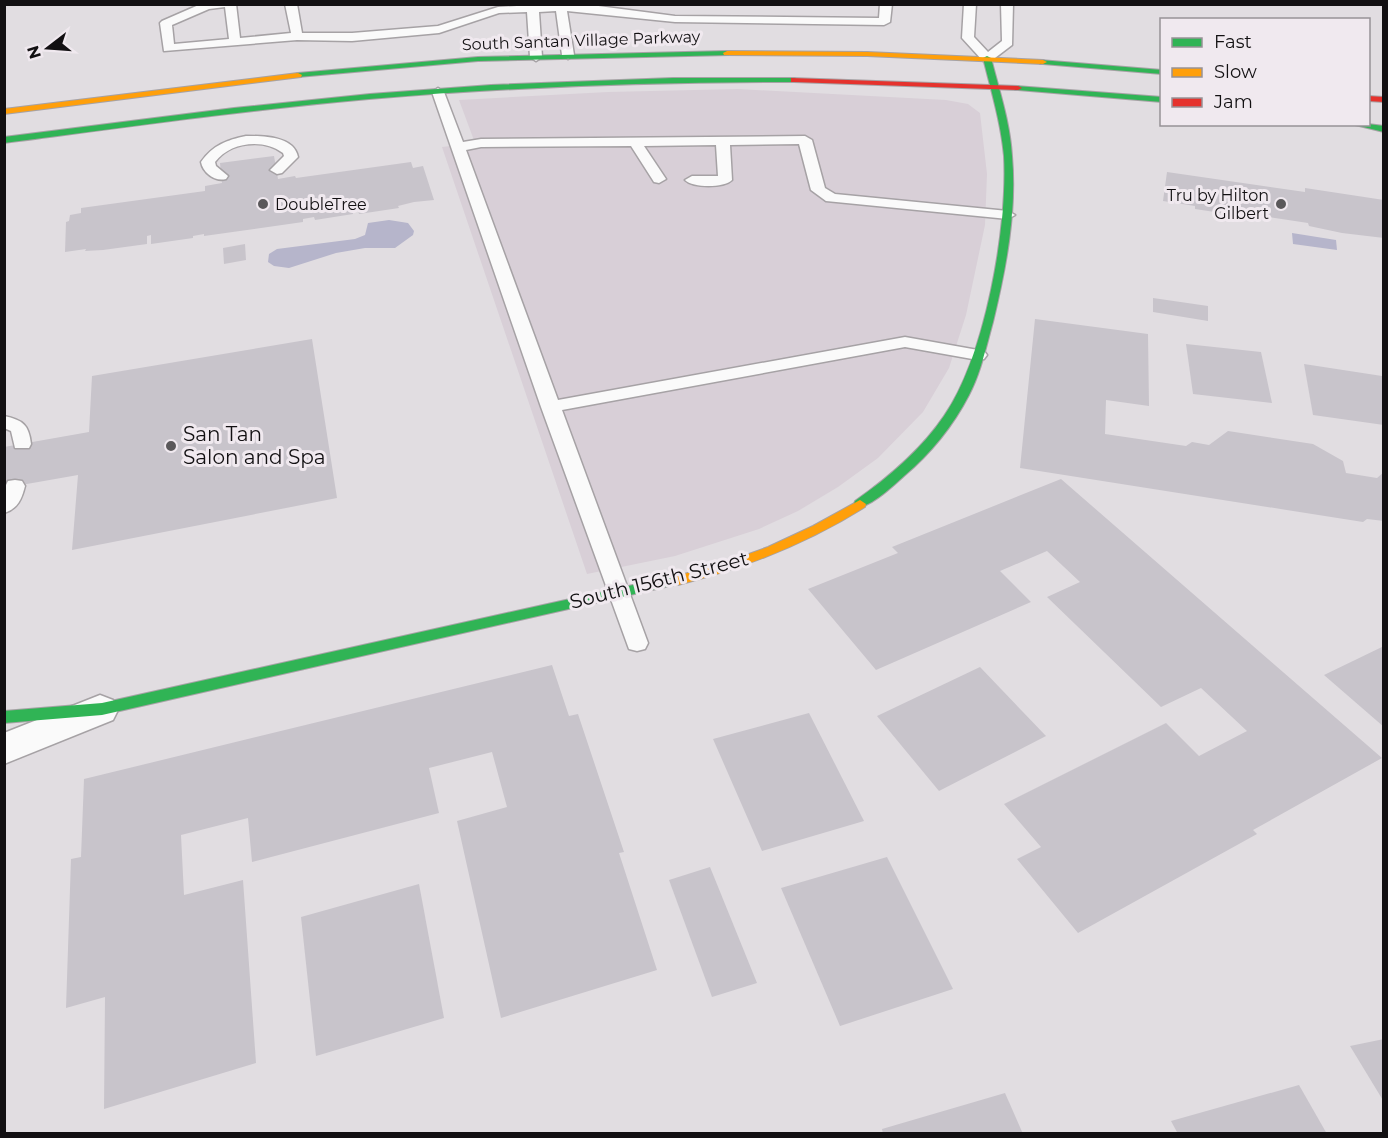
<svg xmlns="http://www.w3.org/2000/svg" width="1388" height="1138" font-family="Montserrat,sans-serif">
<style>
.built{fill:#d8cfd7}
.water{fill:#b6b5cb}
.building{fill:#c8c4cb}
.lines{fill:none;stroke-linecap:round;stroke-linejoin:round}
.lane-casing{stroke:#a6a2a5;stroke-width:3}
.street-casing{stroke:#a6a2a5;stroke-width:3}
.fast-casing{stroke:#a6a2a5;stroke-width:2}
.slow-casing{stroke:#a6a2a5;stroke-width:2}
.jam-casing{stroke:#a6a2a5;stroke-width:2}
.lane{fill:#fafafa;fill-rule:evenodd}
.street{fill:#fafafa;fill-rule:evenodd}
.fast{fill:#30b455;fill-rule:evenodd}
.slow{fill:#ff9f0a;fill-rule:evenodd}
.jam{fill:#e5322d;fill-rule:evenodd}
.poi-dot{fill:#5a585a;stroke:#f0e9ef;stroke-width:2}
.labels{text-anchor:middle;stroke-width:6;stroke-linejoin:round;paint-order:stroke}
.far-street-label{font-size:16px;fill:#121012;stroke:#f0e9ef}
.far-poi-label{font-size:16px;fill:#121012;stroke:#f0e9ef;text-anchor:end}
.poi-label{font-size:20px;fill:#121012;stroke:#f0e9ef;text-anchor:start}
.street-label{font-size:20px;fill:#121012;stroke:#f0e9ef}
</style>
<rect width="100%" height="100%" fill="#e1dde1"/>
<!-- built -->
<path class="built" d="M738,89L946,100L968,104L980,113L987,174L985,225L966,315L949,368L923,412L878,458L838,487L798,511L759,529L675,556L587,574L442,147L475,143L459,100L608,92Z"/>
<!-- water -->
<g class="water">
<path d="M389,220L408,223L414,231L413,235L395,248H365L336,253L289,268L274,266L268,262L269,254L277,249L355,239L365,235L368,223Z"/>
<path d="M1292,233L1336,240L1337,250L1293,244Z"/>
</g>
<!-- building -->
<g class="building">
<path d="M274,156L278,179L295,176L296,178L411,162L413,168L423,166L434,200L414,202L398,206L399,208L359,214L357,206H352L353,214L315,220L314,217L303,219V222L204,236V234L193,236V238L151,244V235L147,236V244L103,250L85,251L86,249L65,252L66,222L69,221L70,215L81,213V208L205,191V186L222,183L220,163Z"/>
<path d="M1167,172L1305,192V188L1384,200V238L1342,233L1309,226L1308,223L1228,211V214L1195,209V206L1163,201Z"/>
<path d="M245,244L246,260L224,264L223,248Z"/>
<path d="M1153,298L1208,306V321L1153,312Z"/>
<path d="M1035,319L1148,334L1149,406L1106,400L1105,434L1186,446L1192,442L1209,445L1228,431L1313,444L1343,461L1346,473L1377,478L1384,472V521L1367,519L1363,522L1020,468Z"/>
<path d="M312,339L337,498L72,550L78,475L4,488V447L89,432L92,376Z"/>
<path d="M1186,344L1261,352L1272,403L1193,394Z"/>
<path d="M1304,364L1382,376L1384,425L1313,415Z"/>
<path d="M1061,479L1382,758L1253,830L1257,834L1078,933L1017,859L1041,847L1004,804L1166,723L1199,756L1247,731L1201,688L1161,707L1047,597L1080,582L1047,551L1000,571L1031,602L876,670L808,589L898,553L892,547Z"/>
<path d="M1384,646V727L1324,675Z"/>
<path d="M552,665L569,716L578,714L624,852L619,853L657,970L501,1018L457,821L507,807L492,752L429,768L439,813L252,862L248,818L181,835L184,895L243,880L256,1063L104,1109L105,997L66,1008L71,859L81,857L84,779Z"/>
<path d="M980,667L1046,736L939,791L877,716Z"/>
<path d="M809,713L864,821L762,851L713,739Z"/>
<path d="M887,857L953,989L840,1026L781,888Z"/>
<path d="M710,867L757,983L712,997L669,880Z"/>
<path d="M419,884L444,1018L316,1056L301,917Z"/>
<path d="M1384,1039V1102L1350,1046Z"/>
<path d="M1299,1085L1327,1134H1178L1171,1121Z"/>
<path d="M1005,1093L1023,1134H883L882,1129Z"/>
</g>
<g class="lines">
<defs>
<g id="lane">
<path d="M201,4H236L240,38L291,33L285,4H297L302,33H352L438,26L498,7L553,4H583L675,16L879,18L880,4H892L890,22L884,25L675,22L567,11L574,55L568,59L562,55L556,11L539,12L542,57L536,61L530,57L527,12L499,13L439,33L352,41L297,40L164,51L160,23L162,21ZM225,7L229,39L174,44L172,25L209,9Z"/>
<path d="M964,4H976L974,37L988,52L1002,41L1001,4H1013L1012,45L991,61H983L962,38Z"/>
<path d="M438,88L444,92L463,142L481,139L805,136L812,140L825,188L835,194L1008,211L1015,215L1008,219L826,201L811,190L799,144L730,145L732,180C724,188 693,188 685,180L692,176H718L716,145L644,146L666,179L659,183L654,182L631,146L481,147L466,150L558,400L905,337L978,350L984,351L987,355L984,359L978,360L905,347L562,410L648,643L645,649L637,651L629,649L541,407L432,92Z"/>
<path d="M246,136C263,136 294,136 298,157L282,173L277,174L270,170L284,156L283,153C263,138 230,142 215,162L216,166L228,176L226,179C215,182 203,173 201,162C213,145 227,140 246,136Z"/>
<path d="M4,416C23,420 29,425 31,444L29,448H15L11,431L4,428Z"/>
<path d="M15,480L22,481L25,486C22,498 18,509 4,513V489L8,481Z"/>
</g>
<path id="street" d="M100,695L113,700L118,710L113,720L4,764V733Z"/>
<g id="fast">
<path d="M727,51L731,53L730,55L478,61L298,77L294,75L298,73L478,57Z"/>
<path d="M987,56L991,58C999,90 1010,122 1012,156C1017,212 1006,268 993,322C986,347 981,372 969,395C953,426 930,454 904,476C894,485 868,510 855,507L854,504L855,501C889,477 921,450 944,416C985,357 1008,228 1004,156C1001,123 991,90 983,58Z"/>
<path d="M1040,60L1162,70V74L1043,64H1040Z"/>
<path d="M673,78H794L798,80L794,82C652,82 510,87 369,99C247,110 126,127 4,143V137L234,108L370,94L491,85Z"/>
<path d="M1015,86L1162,97V102L1018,90H1015Z"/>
<path d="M1351,124H1368L1384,126V132Z"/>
<path d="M678,575L685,580L683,583L102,715L4,723V711L102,703Z"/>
</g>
<g id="slow">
<path d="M727,51L867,52L1043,60L1047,62L1043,64L867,56L724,55L723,53Z"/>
<path d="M298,73L302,75L301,77L4,114V109Z"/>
<path d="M860,500L866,504L865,507C806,544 745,568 678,585L671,580L673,577L721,564L768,547L813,526Z"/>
</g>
<g id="jam">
<path d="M791,78L1018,86L1022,88L1018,90L794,82H791Z"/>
<path d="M1368,96L1384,97V102L1368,101Z"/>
</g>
</defs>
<!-- lane casing -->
<use href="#lane" class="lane-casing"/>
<!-- street casing -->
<use href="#street" class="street-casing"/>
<!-- fast casing -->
<use href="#fast" class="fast-casing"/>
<!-- slow casing -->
<use href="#slow" class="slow-casing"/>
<!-- jam casing -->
<use href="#jam" class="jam-casing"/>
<!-- lane -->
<use href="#lane" class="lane"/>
<!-- street -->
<use href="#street" class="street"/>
<!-- fast -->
<use href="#fast" class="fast"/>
<!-- slow -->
<use href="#slow" class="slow"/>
<!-- jam -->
<use href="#jam" class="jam"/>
</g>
<!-- markers -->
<g class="poi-dot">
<circle cx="263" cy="204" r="6"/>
<circle cx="1281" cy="204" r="6"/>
<circle cx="171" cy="446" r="6"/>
</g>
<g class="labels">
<!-- far-street labels -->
<g class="far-street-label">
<text transform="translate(581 40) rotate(-2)" y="6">South Santan Village Parkway</text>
</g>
<!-- far-poi labels -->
<g class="far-poi-label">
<text x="1269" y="201">Tru by Hilton<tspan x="1269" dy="18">Gilbert</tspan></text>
<text x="275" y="210" text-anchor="start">DoubleTree</text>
</g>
<!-- poi labels -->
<g class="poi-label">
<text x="183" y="441">San Tan<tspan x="183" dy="23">Salon and Spa</tspan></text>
</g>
<!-- street labels -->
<g class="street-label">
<text transform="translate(659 580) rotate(-14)" y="7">South 156th Street</text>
</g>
</g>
<!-- border -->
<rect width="1388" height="1138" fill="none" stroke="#121012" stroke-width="12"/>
<!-- legend -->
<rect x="1160" y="18" width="210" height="108" fill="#f0e9ef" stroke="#979297" stroke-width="1.5"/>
<rect x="1172" y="38" width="30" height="9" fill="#30b455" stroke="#979297" stroke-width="1.5"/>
<text x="1214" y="48" font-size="18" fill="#121012">Fast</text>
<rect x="1172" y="68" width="30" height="9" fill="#ff9f0a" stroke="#979297" stroke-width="1.5"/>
<text x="1214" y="78" font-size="18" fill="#121012">Slow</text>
<rect x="1172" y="98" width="30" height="9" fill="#e5322d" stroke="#979297" stroke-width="1.5"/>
<text x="1214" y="108" font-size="18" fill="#121012">Jam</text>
<!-- north arrow -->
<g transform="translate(48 48) rotate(253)" stroke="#f0e9ef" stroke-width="4.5" paint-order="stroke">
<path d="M0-4.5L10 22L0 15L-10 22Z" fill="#121012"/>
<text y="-9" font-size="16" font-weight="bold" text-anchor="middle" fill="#121012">N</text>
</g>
</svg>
